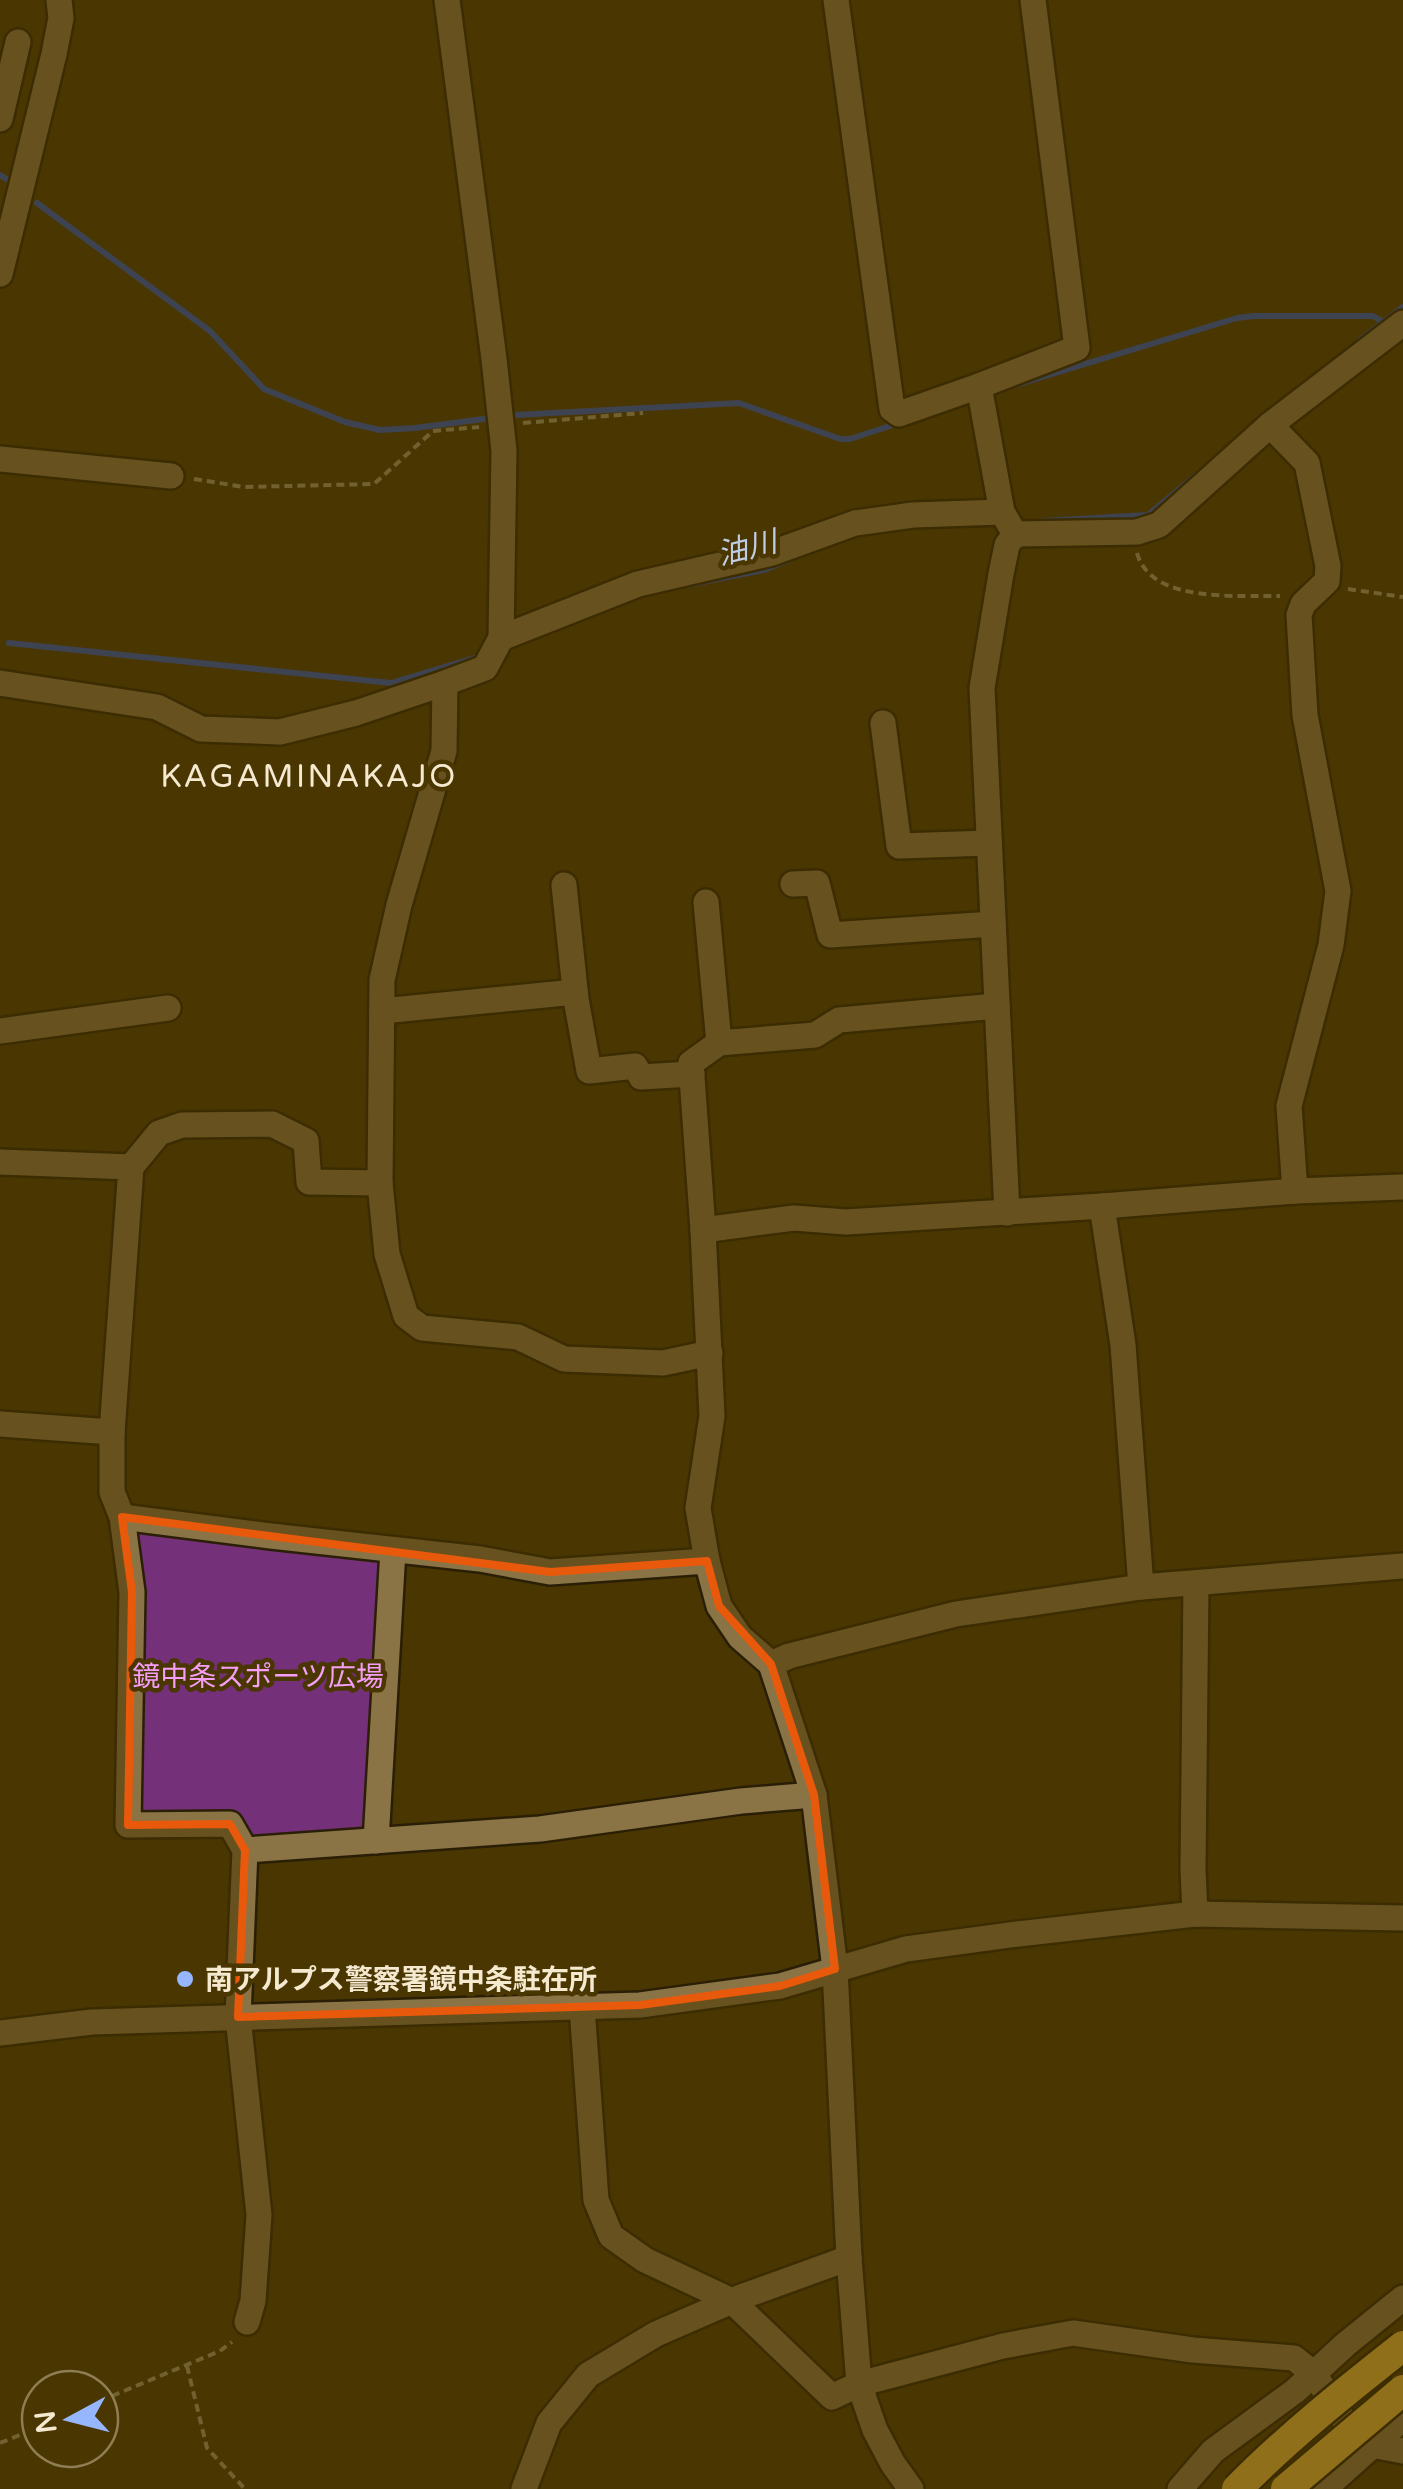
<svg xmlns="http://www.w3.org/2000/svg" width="1403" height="2489" font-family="'Varela Round','Noto Sans JP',sans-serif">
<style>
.green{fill:#743078}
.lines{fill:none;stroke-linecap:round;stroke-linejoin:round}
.stream{stroke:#2f52b3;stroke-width:6}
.minor-casing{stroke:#2a1f06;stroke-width:30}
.path{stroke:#a1926a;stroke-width:4;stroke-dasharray:8 5;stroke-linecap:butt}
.minor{stroke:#8a7445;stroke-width:25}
.highway-bridge-casing{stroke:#2a1f06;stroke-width:35;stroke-linecap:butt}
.highway-bridge{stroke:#e3b33a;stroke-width:30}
.marked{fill:none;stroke:#e8590c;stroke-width:8;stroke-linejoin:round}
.poi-dot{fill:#96b6fd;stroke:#4a3600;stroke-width:4}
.labels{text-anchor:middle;stroke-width:9;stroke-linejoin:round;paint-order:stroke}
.park-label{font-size:28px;fill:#f49ef7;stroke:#4a3600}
.poi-label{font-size:28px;font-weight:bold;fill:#f5e9d0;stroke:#4a3600;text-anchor:start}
.water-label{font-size:30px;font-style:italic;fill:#c0cce6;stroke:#4a3600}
.quarter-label{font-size:32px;letter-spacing:2.5px;fill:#f5e9d0;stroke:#4a3600}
</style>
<rect width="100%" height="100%" fill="#4a3600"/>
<!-- green -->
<path class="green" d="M135,1518L393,1550L376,1841L245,1850L230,1824L128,1825Z"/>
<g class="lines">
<!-- stream -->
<g class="stream">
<path d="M0,175L10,181"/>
<path d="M37,203L210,331L264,389L345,422L380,430L415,428L491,418"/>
<path d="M1360,340L1403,307"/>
<path d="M1009,387L1237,318L1254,316H1373L1383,322"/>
<path d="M515,415L739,403L840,439H850L899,423"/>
<path d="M1043,521L1148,515L1196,475"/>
<path d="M687,585L764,570L791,559"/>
<path d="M9,643L391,683L481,656"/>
</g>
<defs>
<g id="minor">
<path d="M836,0L892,409L899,414L979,386"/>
<path d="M0,119L18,42"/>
<path d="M0,274L54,54L61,18L59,0"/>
<path d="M1270,425L1307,463L1328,566L1327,581L1303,604L1299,615L1305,715L1338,891L1331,945L1289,1106L1295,1191"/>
<path d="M0,459L171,476"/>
<path d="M1015,534L1002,512L979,386L1077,348L1033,0"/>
<path d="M1015,534L1137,532L1159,525L1270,425L1403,323"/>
<path d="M501,638L638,584L772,553L855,523L913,515L1002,512"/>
<path d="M0,683L157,707L201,729L280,732L356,713L445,683L485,668L501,638L504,451L494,359L447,0"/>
<path d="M445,683L444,751L399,905L382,980L380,1183L387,1254L406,1316L422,1328L518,1337L564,1359L663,1363L710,1353"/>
<path d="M883,723L899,846L989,843"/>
<path d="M793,884L817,883L830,935L993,924"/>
<path d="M564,885L576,999L589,1071L635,1066L641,1077L692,1074"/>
<path d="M706,902L719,1043"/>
<path d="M382,1011L575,992"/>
<path d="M0,1031L168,1008"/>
<path d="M0,1162L131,1167L112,1432V1492L122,1517L132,1592L128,1825L230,1824L245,1850L238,2017L259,2215L253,2301L247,2322"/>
<path d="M131,1167L159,1133L182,1125L272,1124L306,1141L309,1182L380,1183"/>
<path d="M1102,1206L1123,1345L1141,1587"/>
<path d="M1007,1213L982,688L1001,574L1007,545L1015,534"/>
<path d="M703,1230L794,1218L846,1222L1102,1206L1295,1191L1403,1187"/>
<path d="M0,1424L112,1432"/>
<path d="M122,1517L271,1536L480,1559L550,1572L707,1561"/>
<path d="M771,1664L789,1656L956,1614L1141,1587L1403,1566"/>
<path d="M376,1841L393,1550"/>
<path d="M245,1850L540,1829L741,1801L814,1795"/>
<path d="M1195,1914L1193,1869L1196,1583"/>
<path d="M582,2007L596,2200L611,2236L645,2260L732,2301L832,2397L859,2384L1003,2346L1073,2333L1193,2350L1294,2358L1314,2374L1346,2423L1372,2445L1403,2451"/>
<path d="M0,2033L92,2022L640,2005L780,1986L906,1949L1018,1934L1195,1914L1403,1918"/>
<path d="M524,2489L549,2423L588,2375L656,2334L741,2297L849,2258"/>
<path d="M911,2489L893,2464L875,2430L859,2384L849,2258L835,1969L814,1795L771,1664L740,1637L719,1606L707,1561L698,1508L712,1416L703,1230L691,1063L719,1043L815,1035L839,1020L997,1006"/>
<path d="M1180,2489L1213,2451L1295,2391L1346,2344L1403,2298"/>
<path d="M1324,2489L1403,2418"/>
</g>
</defs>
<!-- minor casing -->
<use href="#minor" class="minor-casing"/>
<!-- path -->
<g class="path">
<path d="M523,423L643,413"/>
<path d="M194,479L244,487L374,484L433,431L479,427"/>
<path d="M1137,553C1151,604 1238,595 1280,596"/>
<path d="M1348,589L1403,597"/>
<path d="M187,2366L207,2448L245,2489"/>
<path d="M100,2401L220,2351L232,2342"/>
<path d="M0,2443L40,2427"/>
</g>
<!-- minor -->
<use href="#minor" class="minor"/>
<defs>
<g id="highway-bridge">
<path d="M1237,2489C1288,2437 1346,2391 1403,2346"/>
<path d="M1286,2489L1403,2390"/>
</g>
</defs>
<!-- highway-bridge casing -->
<use href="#highway-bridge" class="highway-bridge-casing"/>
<!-- highway-bridge -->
<use href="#highway-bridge" class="highway-bridge"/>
</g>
<!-- marked area -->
<path d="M0 0H1403V2489H0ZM122,1517L550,1572L707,1561L719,1606L771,1664L814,1795L835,1969L780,1986L640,2005L238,2017L245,1850L230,1824L128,1825L132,1592Z" fill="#4a3600" fill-opacity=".55" fill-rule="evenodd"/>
<path class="marked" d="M122,1517L550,1572L707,1561L719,1606L771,1664L814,1795L835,1969L780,1986L640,2005L238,2017L245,1850L230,1824L128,1825L132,1592Z"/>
<!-- markers -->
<circle class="poi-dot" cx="185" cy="1979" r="10"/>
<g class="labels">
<!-- park labels -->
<g class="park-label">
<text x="258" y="1686">鏡中条スポーツ広場</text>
</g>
<!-- poi labels -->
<g class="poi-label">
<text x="205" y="1989">南アルプス警察署鏡中条駐在所</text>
</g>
<!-- water labels -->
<g class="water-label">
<text transform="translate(747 548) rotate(-14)" y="10">油川</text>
</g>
<!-- quarter labels -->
<g class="quarter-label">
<text x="309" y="787">KAGAMINAKAJO</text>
</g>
</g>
<!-- north arrow -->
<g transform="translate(70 2419) rotate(263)"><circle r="48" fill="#4a3600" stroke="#8e7e53" stroke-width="2.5"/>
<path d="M0-8L18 38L0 25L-18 38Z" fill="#96b6fd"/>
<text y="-15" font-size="28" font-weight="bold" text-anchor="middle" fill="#f5e9d0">N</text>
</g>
</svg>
